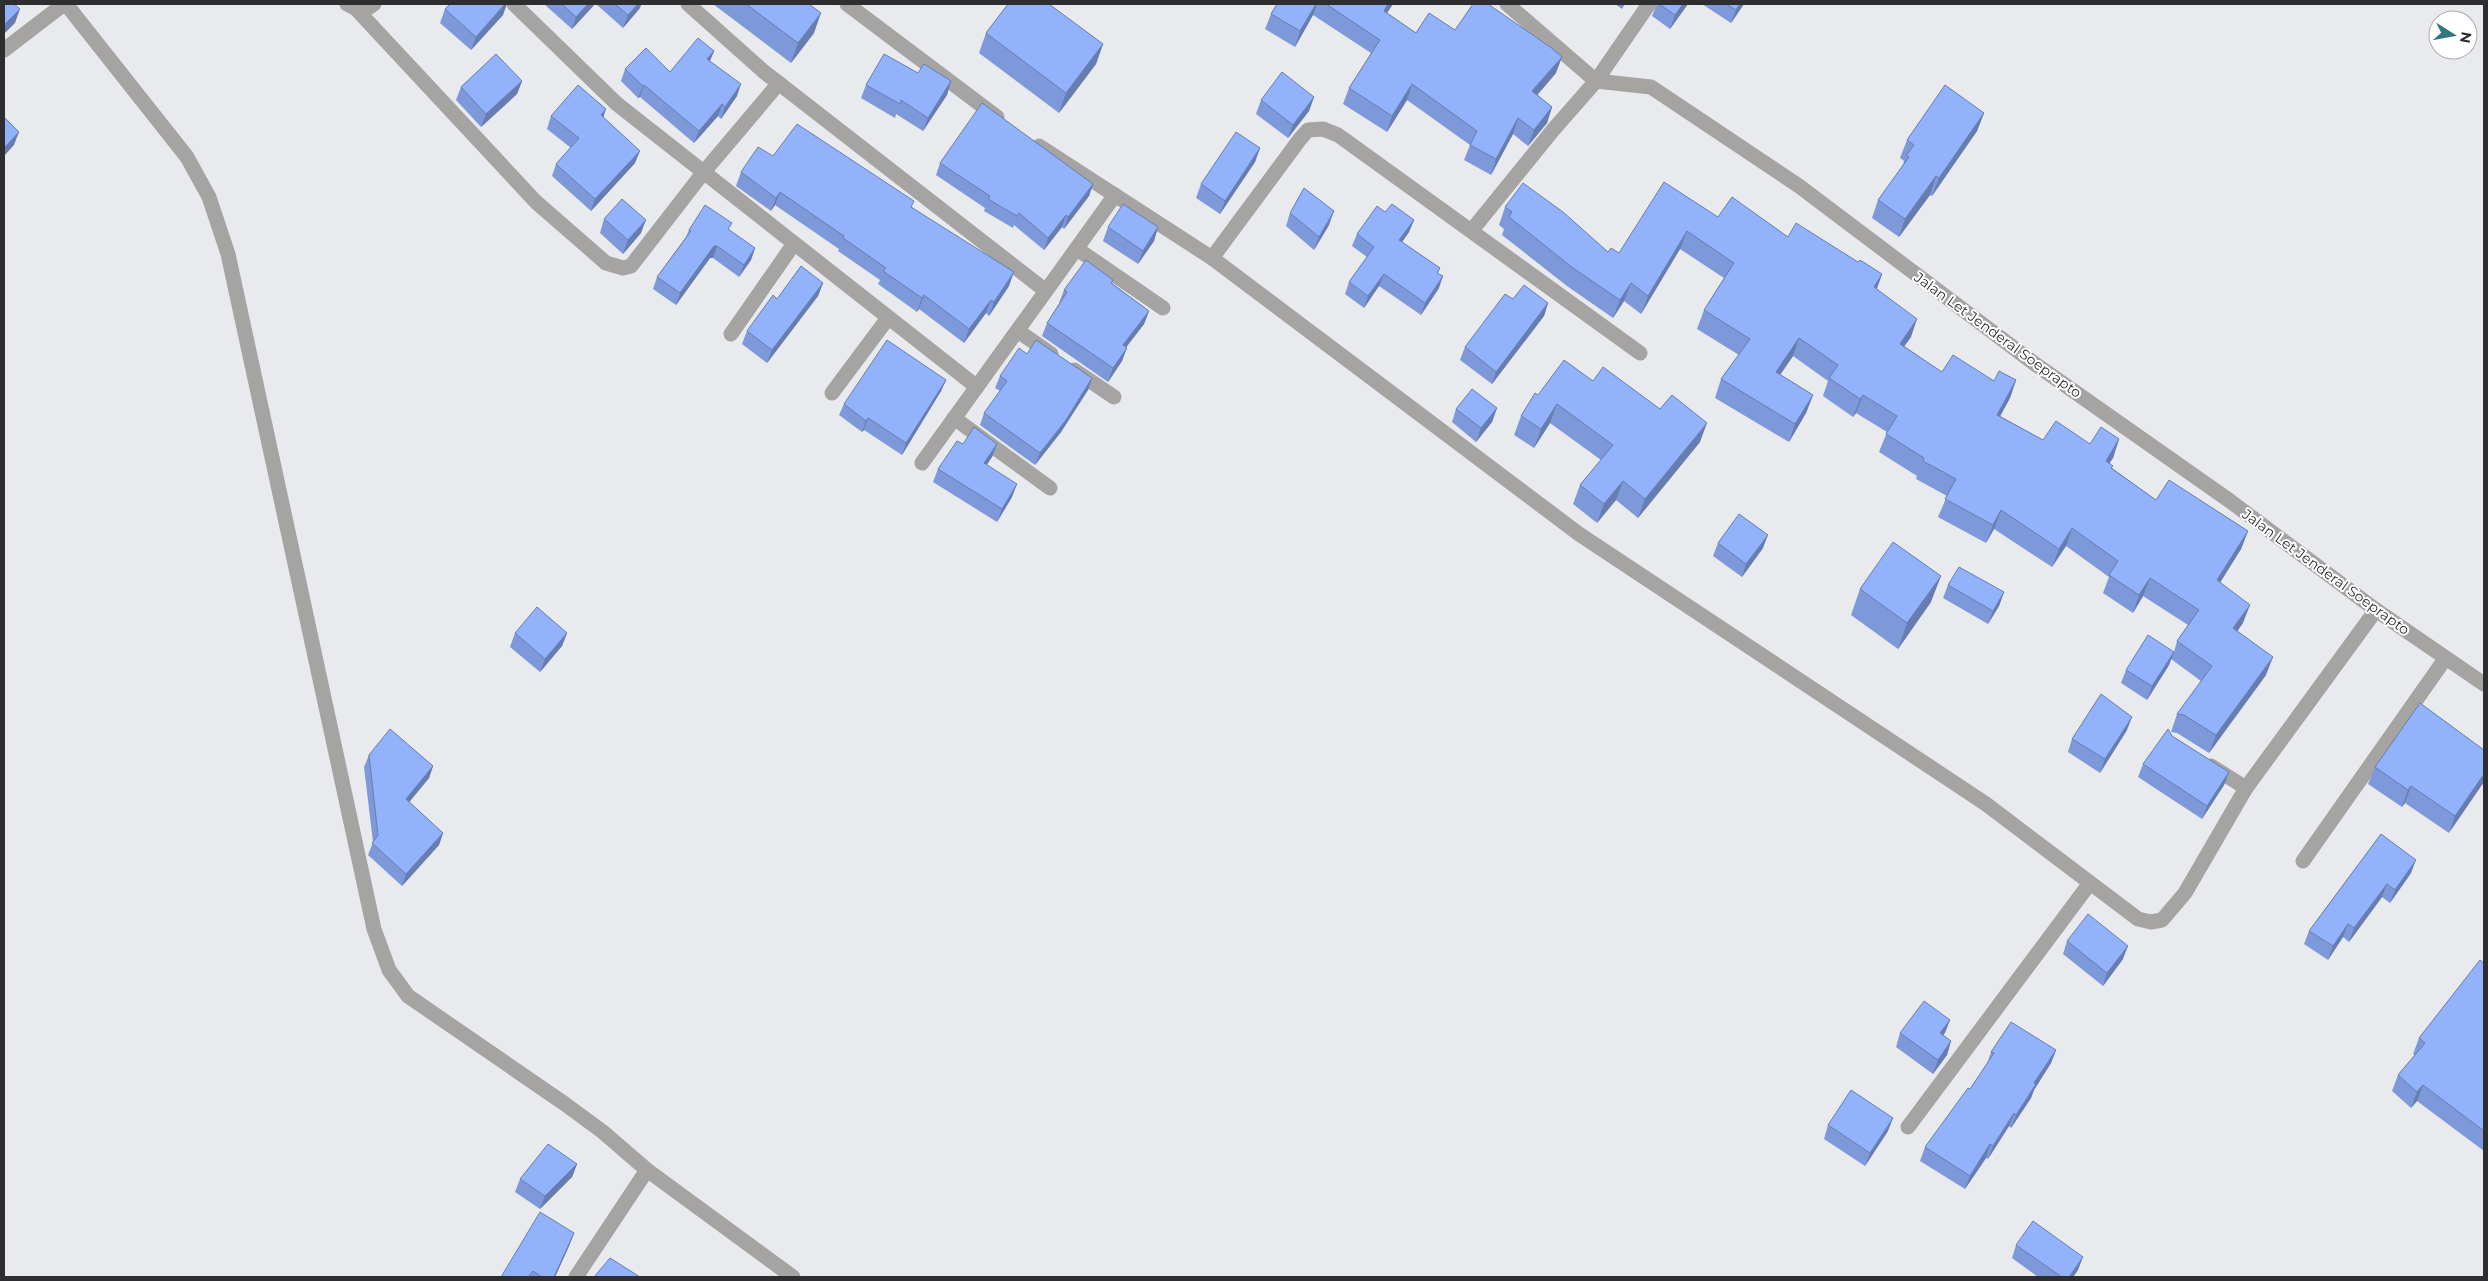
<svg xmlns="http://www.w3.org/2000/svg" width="2488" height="1281" font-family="Montserrat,sans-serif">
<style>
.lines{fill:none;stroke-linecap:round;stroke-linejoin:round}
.minor{stroke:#a5a4a3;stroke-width:15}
.wall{fill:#7e99d9}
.shaded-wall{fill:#677db0}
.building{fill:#93b2fc;stroke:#677db0}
.labels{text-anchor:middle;stroke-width:4;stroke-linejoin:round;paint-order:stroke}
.street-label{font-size:14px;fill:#2e2e30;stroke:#fff}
</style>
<rect width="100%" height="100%" fill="#e8eaee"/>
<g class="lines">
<!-- minor -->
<g class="minor">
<path d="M66,4L187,157L209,197L228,254L374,929L389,970L408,996L565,1104L603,1132L647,1170L793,1277"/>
<path d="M347,4L362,12L374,4"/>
<path d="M514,4L617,104L977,387"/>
<path d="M688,4L763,71L1046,291"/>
<path d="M847,4L997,117"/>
<path d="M1507,4L1596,81L1651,87L1799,186L2035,364L2230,501L2376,610L2484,684"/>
<path d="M358,11L536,202L606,263L623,268L631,266L703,173L779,83"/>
<path d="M4,50L64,4"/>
<path d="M1039,146L1212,258L1579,534L1986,804L2138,919L2151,922L2162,920L2185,893L2246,788L2376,610"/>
<path d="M1472,230L1553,130L1596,81L1649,4"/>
<path d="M1077,249L1163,308"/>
<path d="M1212,258L1300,139L1308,130L1323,129L1338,135L1640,353"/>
<path d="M1018,331L1051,354"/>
<path d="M731,334L793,245"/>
<path d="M1074,370L1114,397"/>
<path d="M832,393L888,318"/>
<path d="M954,418L1050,488"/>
<path d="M922,463L1115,195"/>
<path d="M2211,766L2246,788"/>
<path d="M2303,861L2445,659"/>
<path d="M1908,1127L2090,883"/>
<path d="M576,1277L647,1170"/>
</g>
</g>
<!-- wall -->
<g class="wall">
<path d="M544,4H595L572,29Z"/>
<path d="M596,4H641L640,8L623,28Z"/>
<path d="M713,4H809L814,33L791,63Z"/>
<path d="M1277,4H1393L1387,13L1416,33L1455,30L1556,73L1537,95L1552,107L1547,123L1528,146L1513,134L1491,175L1464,160L1470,145L1407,100L1387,132L1343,104L1349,88L1371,53L1313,15L1295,47L1265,29L1271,14Z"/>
<path d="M1615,4H1625L1622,9Z"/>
<path d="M1657,4H1688L1670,29L1652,16Z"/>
<path d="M1702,4H1744L1731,23Z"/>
<path d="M445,9L503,15L471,50L440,23Z"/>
<path d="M986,33L1103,44L1096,64L1059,113L979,53Z"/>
<path d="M714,51L710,61L737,96L721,119L718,116L694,143L640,97L638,98L621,81L625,69L670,72Z"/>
<path d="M918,73L951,81L947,95L923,131L896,114L895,118L861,98L866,85Z"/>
<path d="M522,81L517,94L481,127L456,100L461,87Z"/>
<path d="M1314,97L1309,111L1288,138L1256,114L1261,100Z"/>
<path d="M1984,113L1977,131L1932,196L1930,195L1899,237L1872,218L1878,200L1903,165L1904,161L1900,158L1907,140Z"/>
<path d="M551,116L603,117L635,163L591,211L552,176L556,164L571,148L547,129Z"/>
<path d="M1260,148L1255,162L1220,214L1196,198L1201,184Z"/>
<path d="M773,156L912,207L1009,286L989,316L986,313L964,343L919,309L917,312L878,284L880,280L838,251L839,249L775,205L771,211L736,186L741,172Z"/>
<path d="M940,163L1093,184L1089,196L1064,229L1062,227L1044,250L1014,225L1013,228L984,211L985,208L936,175Z"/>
<path d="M1505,207L1608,252L1619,253L1718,217L1788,237L1858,262L1882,274L1877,289L1911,337L1904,346L1942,372L1994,381L2016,380L2010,398L2000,416L2043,440L2090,444L2119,439L2113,458L2109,463L2112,468L2156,500L2248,531L2241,549L2220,583L2243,623L2237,631L2266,675L2209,753L2177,733L2171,732L2177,714L2201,681L2171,659L2169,665L2147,700L2121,683L2126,670L2174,652L2177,641L2188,625L2143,596L2133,613L2103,593L2109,577L2066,546L2052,567L1994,529L1986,543L1938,517L1947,496L1916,479L1917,476L1879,452L1887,432L1856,413L1853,417L1823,396L1828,381L1793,356L1780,375L1813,395L1806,413L1789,442L1715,398L1721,379L1739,355L1697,329L1704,310L1724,278L1680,249L1641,314L1624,301L1613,318L1567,286L1502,235L1504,229L1499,225Z"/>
<path d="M1385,212L1414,220L1409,232L1402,242L1440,268L1438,273L1439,288L1421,315L1379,286L1364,308L1345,294L1349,282L1367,257L1352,246L1357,234Z"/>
<path d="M1290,213L1329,225L1314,250L1286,226Z"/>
<path d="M604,219L641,233L623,254L600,233Z"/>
<path d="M1108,227H1158L1154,241L1138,264L1103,241Z"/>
<path d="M689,230H729L755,248L751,260L739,277L713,258H710L676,305L653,289L657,277L686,237Z"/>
<path d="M823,283L818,296L767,363L742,344L747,331Z"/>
<path d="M1112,283L1149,311L1144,324L1126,347L1122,361L1108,382L1042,336L1047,323L1059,304V303L1064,290Z"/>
<path d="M1513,299L1548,303L1544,316L1492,384L1460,360L1465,347Z"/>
<path d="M1027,354L1092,378L1088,390L1061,432L1035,465L980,425L984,413L1000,391L995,388L1000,376Z"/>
<path d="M946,380L941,391L902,455L864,430L862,432L839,415L844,404Z"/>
<path d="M1593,381L1700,442L1638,518L1616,500L1597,523L1573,504L1580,485L1601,460L1550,423L1534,448L1514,435L1521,416L1538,395Z"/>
<path d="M1497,408L1492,422L1476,442L1452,422L1456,409Z"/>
<path d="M963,444H997L992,457L986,465L1012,497L997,522L933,482L938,469Z"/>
<path d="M1718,543L1763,548L1742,577L1713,556Z"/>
<path d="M1948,585L2004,592L1999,606L1988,624L1943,598Z"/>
<path d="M1860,589L1931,602L1898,649L1851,615Z"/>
<path d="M515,633H567L562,646L540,672L510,647Z"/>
<path d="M2127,730L2100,773L2068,752L2072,739Z"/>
<path d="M2172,736L2229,772L2224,785L2202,819L2138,777L2143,764Z"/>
<path d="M2484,750L2449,833L2405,803L2402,807L2368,784L2375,767Z"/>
<path d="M369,755L433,766L429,778L409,802L443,833L439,845L402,886L368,855L373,842L364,767Z"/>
<path d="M2381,834L2411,873L2390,903L2382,897L2349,942L2343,937L2328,960L2304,944L2309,931Z"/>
<path d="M2067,941L2123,959L2103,986L2063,954Z"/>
<path d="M2484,963V1151L2417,1101L2411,1108L2392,1091L2398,1075L2415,1055L2413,1054L2419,1038Z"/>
<path d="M1950,1020L1943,1035L1951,1041L1947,1055L1933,1074L1896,1047L1900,1033Z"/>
<path d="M2056,1050L2051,1063L2034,1090L2031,1098L2011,1128L2009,1126L1988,1159L1986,1158L1965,1189L1920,1161L1925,1147L1970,1089L1987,1064L1991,1052Z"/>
<path d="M1828,1125L1888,1131L1865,1166L1824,1139Z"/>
<path d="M577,1164L572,1177L540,1209L515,1192L520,1179Z"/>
<path d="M574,1233L569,1246L555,1277H501Z"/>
<path d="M2016,1245L2078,1270L2073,1277H2038L2012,1258Z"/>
</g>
<!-- shaded-wall -->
<g class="shaded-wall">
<path d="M505,4H507L503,15L471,50L476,37Z"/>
<path d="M588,4H595L572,29L576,17Z"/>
<path d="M638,4H641L640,8L623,28L628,15Z"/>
<path d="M1316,4H1317L1313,15L1295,47L1300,31Z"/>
<path d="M1388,4H1393L1378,26L1384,11Z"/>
<path d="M1683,4H1688L1670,29L1675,15Z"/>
<path d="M1740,4H1744L1731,23L1736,10Z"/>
<path d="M20,9L15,23L4,34V25Z"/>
<path d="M821,13L814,33L791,63L798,43Z"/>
<path d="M1103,44L1096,64L1059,113L1066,93Z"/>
<path d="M714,51L709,63L707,59Z"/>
<path d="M1562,57L1556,73L1527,107L1532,91Z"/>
<path d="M522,81L517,94L481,127L486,114Z"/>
<path d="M951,81L947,95L923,131L928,118Z"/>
<path d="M741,84L737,96L721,119L725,107Z"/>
<path d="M1412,84L1407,100L1387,132L1392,116Z"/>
<path d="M644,85L640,97L638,98L643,86Z"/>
<path d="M1314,97L1309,111L1288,138L1293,125Z"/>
<path d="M722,104L718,116L694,143L699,131Z"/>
<path d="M1552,107L1547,123L1528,146L1534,130Z"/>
<path d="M606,109L602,122L601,115Z"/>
<path d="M1984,113L1977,131L1932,196L1939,178Z"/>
<path d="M1518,118L1513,134L1491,175L1496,159Z"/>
<path d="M19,132L14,145L4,156V148Z"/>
<path d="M1260,148L1255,162L1220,214L1225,201Z"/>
<path d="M640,151L635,163L591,211L595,199Z"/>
<path d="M1936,176L1930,195L1899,237L1905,219Z"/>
<path d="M1093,184L1089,196L1064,229L1068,217Z"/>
<path d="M780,192L775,205L771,211L776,198Z"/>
<path d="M1334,211L1329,225L1314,250L1319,237Z"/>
<path d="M1066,215L1062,227L1044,250L1048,238Z"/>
<path d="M646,220L641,233L623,254L628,240Z"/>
<path d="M1414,220L1409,232L1395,252L1399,240Z"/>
<path d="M1158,227L1154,241L1138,264L1143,251Z"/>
<path d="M1687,231L1680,249L1641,314L1648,296Z"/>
<path d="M714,246H717L713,258H710L676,305L680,293Z"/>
<path d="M755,248L751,260L739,277L744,265Z"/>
<path d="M1014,272L1009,286L989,316L994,302Z"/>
<path d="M1384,274L1379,286L1364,308L1368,296Z"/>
<path d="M1882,274L1875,293L1874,287Z"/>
<path d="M1443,276L1439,288L1421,315L1425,303Z"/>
<path d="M823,283L818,296L767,363L772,350Z"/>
<path d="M1631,283L1624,301L1613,318L1620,300Z"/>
<path d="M924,295L919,309L917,312L922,298Z"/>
<path d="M991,300L986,313L964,343L969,329Z"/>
<path d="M1548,303L1544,316L1492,384L1496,372Z"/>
<path d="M1149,311L1144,324L1118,358L1123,345Z"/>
<path d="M1917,319L1911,337L1893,362L1900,344Z"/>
<path d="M1799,338L1793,356L1769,391L1776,372Z"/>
<path d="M1127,348L1122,361L1108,382L1113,368Z"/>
<path d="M1092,378L1088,390L1061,432L1035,465L1040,453Z"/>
<path d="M946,380L941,391L902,455L906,443Z"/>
<path d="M2016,380L2010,398L1991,433L1997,415Z"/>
<path d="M1813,395L1806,413L1789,442L1795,424Z"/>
<path d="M1863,395L1856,413L1853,417L1860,399Z"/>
<path d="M1557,404L1550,423L1534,448L1541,429Z"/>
<path d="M1497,408L1492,422L1476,442L1481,428Z"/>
<path d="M868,418L864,430L862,432L866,421Z"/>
<path d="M1707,423L1700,442L1638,518L1645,499Z"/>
<path d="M2119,439L2113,458L2099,479L2106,461Z"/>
<path d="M997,444L992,457L979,477L984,463Z"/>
<path d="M1623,481L1616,500L1597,523L1604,504Z"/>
<path d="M1017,484L1012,497L997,522L1002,509Z"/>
<path d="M2001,510L1994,529L1986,543L1993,525Z"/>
<path d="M2072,528L2066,546L2052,567L2059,549Z"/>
<path d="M2248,531L2241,549L2210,598L2217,580Z"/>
<path d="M1768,535L1763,548L1742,577L1746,564Z"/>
<path d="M1941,576L1931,602L1898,649L1907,623Z"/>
<path d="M2150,578L2143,596L2133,613L2139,595Z"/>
<path d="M2004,592L1999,606L1988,624L1993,611Z"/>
<path d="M2250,605L2243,623L2227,646L2233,628Z"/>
<path d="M567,633L562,646L540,672L545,659Z"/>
<path d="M2174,652L2169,665L2147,700L2152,686Z"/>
<path d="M2273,657L2266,675L2209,753L2216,735Z"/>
<path d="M2132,717L2127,730L2100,773L2105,759Z"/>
<path d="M433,766L429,778L402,811L406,799Z"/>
<path d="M2229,772L2224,785L2202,819L2207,806Z"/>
<path d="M2484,774V782L2449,833L2455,816Z"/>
<path d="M2411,786L2405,803L2402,807L2408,790Z"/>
<path d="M443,833L439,845L402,886L406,874Z"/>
<path d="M2416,860L2411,873L2390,903L2395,890Z"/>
<path d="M2387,884L2382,897L2349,942L2354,928Z"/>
<path d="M2348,924L2343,937L2328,960L2333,946Z"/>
<path d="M2128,946L2123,959L2103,986L2107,973Z"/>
<path d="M1950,1020L1945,1033L1935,1046L1940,1033Z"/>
<path d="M1951,1041L1947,1055L1933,1074L1938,1060Z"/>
<path d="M2056,1050L2051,1063L2034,1090L2031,1098L2011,1128L2016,1115L2034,1083Z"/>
<path d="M2423,1085L2417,1101L2411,1108L2417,1092Z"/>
<path d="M2014,1113L2009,1126L1988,1159L1993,1146Z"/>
<path d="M1893,1118L1888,1131L1865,1166L1870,1153Z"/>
<path d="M1990,1144L1986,1158L1965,1189L1970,1176Z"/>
<path d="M577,1164L572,1177L540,1209L545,1196Z"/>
<path d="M574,1233L569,1246L555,1277H554Z"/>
<path d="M2083,1257L2078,1270L2073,1277H2069Z"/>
</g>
<!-- building -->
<g class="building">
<path d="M4,4H14L20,9L4,25Z"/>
<path d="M450,4H505L476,37L445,9Z"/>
<path d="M562,4H588L576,17Z"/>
<path d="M615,4H638L628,15Z"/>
<path d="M746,4H809L821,13L798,43Z"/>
<path d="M1008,4H1049L1103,44L1066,93L986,33Z"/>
<path d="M1277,4H1316L1300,31L1271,14Z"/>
<path d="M1326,4H1388L1384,11L1416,33L1429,13L1455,30L1473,4H1488L1553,49L1562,57L1532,91L1552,107L1534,130L1518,118L1496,159L1470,145L1477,131L1412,84L1392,116L1349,88L1380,40Z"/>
<path d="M1659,4H1683L1675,15Z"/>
<path d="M1726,4H1740L1736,10Z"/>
<path d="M698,38L714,51L707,59L741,84L725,107L722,104L699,131L644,85L643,86L625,69L646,48L670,72Z"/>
<path d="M496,54L522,81L486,114L461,87Z"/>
<path d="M884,54L918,73L924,64L951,81L928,118L901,100L900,104L866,85Z"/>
<path d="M1282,72L1314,97L1293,125L1261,100Z"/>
<path d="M578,85L606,109L601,115L640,151L595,199L556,164L579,138L551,116Z"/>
<path d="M1945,85L1984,113L1939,178L1936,176L1905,219L1878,200L1909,157L1906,156L1914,145L1907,140Z"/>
<path d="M982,103L1093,184L1068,217L1066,215L1048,238L1019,213L1017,216L988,199L990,196L940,163Z"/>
<path d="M4,117L19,132L4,148Z"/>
<path d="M797,124L914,201L911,207L1014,272L994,302L991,300L969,329L924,295L922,298L883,271L886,268L843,238L844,236L780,192L776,198L741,172L758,147L773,156Z"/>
<path d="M1236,132L1260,148L1225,201L1201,184Z"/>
<path d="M1664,182L1718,217L1732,197L1788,237L1796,223L1858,262L1860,260L1882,274L1874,287L1917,319L1900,344L1942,372L1953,355L1994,381L1999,371L2016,380L1997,415L2043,440L2056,421L2090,444L2101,427L2119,439L2106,461L2113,466L2111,468L2156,500L2169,480L2248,531L2217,580L2250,605L2233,628L2273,657L2216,735L2184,715L2177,714L2212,666L2177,641L2199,610L2150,578L2139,595L2109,575L2118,561L2072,528L2059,549L2001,510L1993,525L1945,499L1956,479L1923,461L1924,458L1886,434L1897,416L1863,395L1860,399L1829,378L1838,365L1799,338L1776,372L1813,395L1795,424L1721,379L1750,339L1704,310L1734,263L1687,231L1648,296L1631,283L1620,300L1573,268L1509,217L1512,212L1505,207L1523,183L1563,212L1608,252L1611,248L1619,253Z"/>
<path d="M1304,188L1334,211L1319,237L1290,213Z"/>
<path d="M622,199L646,220L628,240L604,219Z"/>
<path d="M1123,204L1158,227L1143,251L1108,227Z"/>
<path d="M1392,204L1414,220L1399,240L1440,268L1437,273L1443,276L1425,303L1384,274L1368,296L1349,282L1374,247L1357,234L1377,206L1385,212Z"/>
<path d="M705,205L732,223L728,229L755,248L744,265L717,246H714L680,293L657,277L691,231L689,230Z"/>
<path d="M1086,260L1113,280L1111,283L1149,311L1123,345L1127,348L1113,368L1047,323L1067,292L1064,290Z"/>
<path d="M801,266L823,283L772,350L747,331L773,295L777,299Z"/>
<path d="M1524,285L1548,303L1496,372L1465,347L1505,294L1513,299Z"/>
<path d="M887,340L946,380L906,443L868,418L866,421L844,404Z"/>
<path d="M1036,340L1092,378L1066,420L1040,453L984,413L1007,381L1000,376L1019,348L1027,354Z"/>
<path d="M1564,360L1593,381L1603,367L1660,409L1672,395L1707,423L1645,499L1623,481L1604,504L1580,485L1613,445L1557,404L1541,429L1521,416L1535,393L1538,395Z"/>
<path d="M1472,389L1497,408L1481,428L1456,409Z"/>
<path d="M974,427L997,444L984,463L1017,484L1002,509L938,469L957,441L963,444Z"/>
<path d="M1739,514L1768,535L1746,564L1718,543Z"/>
<path d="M1893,542L1941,576L1907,623L1860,589Z"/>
<path d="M1959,567L2004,592L1993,611L1948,585Z"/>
<path d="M537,607L567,633L545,659L515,633Z"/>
<path d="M2148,635L2174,652L2152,686L2126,670Z"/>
<path d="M2101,694L2132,717L2105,759L2072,739Z"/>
<path d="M2420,703L2484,750V774L2455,816L2411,786L2408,790L2375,767Z"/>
<path d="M390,729L433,766L406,799L443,833L406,874L372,843L378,835L369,755Z"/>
<path d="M2168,729L2172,736L2229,772L2207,806L2143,764Z"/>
<path d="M2381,834L2416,860L2395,890L2387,884L2354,928L2348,924L2333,946L2309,931Z"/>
<path d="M2088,914L2128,946L2107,973L2067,941Z"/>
<path d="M2480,960L2484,963V1131L2423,1085L2417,1092L2398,1075L2425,1043L2419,1038Z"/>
<path d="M1924,1001L1950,1020L1940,1033L1951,1041L1938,1060L1900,1033Z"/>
<path d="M2011,1022L2056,1050L2034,1083L2036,1084L2016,1115L2014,1113L1993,1146L1990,1144L1970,1176L1925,1147L1968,1088L1970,1089L1994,1053L1991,1052Z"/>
<path d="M1851,1090L1893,1118L1870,1153L1828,1125Z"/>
<path d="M548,1144L577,1164L545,1196L520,1179Z"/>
<path d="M540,1212L574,1233L554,1277H542L533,1271L528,1277H501Z"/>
<path d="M2033,1221L2083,1257L2069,1277H2062L2016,1245Z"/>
<path d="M610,1258L640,1277H594Z"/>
</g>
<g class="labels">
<!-- street labels -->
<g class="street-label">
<text transform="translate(1998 335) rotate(36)" y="5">Jalan Let Jenderal Soeprapto</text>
<text transform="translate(2326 572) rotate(36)" y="5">Jalan Let Jenderal Soeprapto</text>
</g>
</g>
<!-- border -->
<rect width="2488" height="1281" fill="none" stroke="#2e2e30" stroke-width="10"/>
<!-- north arrow -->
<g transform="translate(2453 35) rotate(101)"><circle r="24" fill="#ffffff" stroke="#ababac"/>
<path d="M0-4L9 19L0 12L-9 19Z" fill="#2f7582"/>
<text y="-8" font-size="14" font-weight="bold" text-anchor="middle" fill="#2e2e30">N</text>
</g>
</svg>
